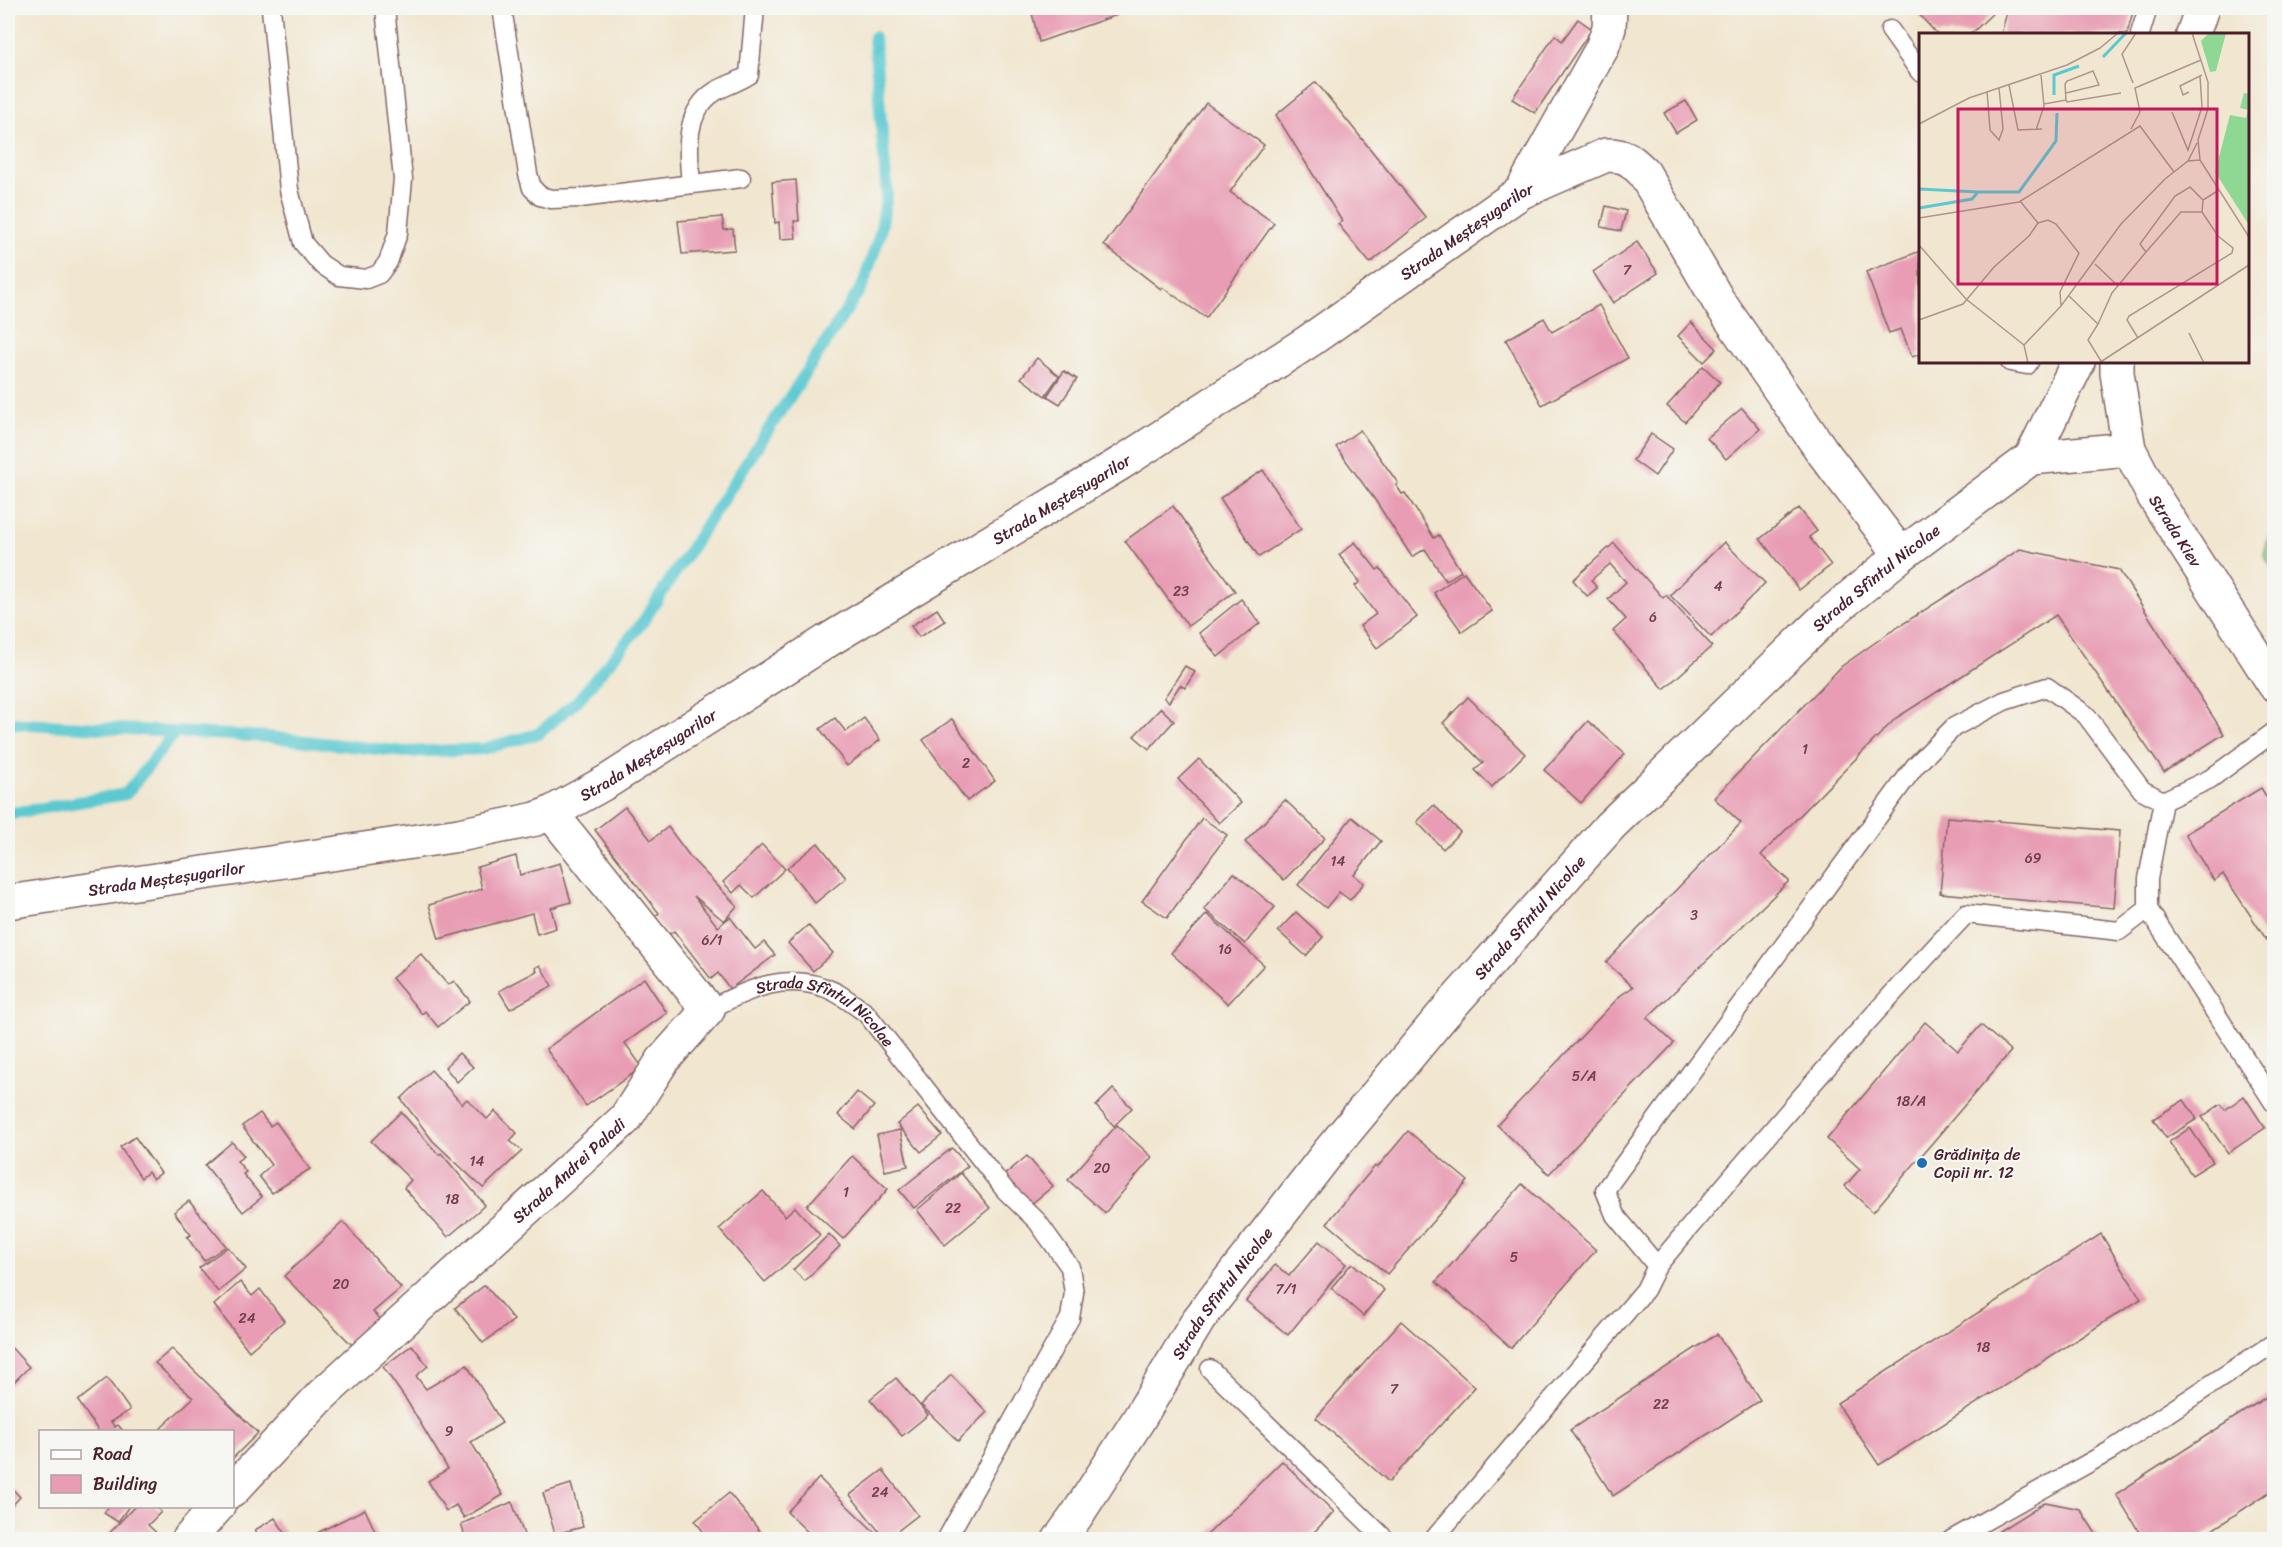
<svg xmlns="http://www.w3.org/2000/svg" width="2282" height="1547" font-family="Sriracha,sans-serif">
<style>
.green{fill:#8ed894;stroke:#6c7c60;stroke-width:1.5}
.lines{fill:none;stroke-linecap:round;stroke-linejoin:round}
.stream{stroke:#5bc9d1;stroke-width:12}
.building{fill:#e89db4}
.lane-casing{stroke:#846564;stroke-width:21}
.street-casing{stroke:#846564;stroke-width:36}
.lane{stroke:#fff;stroke-width:18}
.street{stroke:#fff;stroke-width:33}
.poi-dot{fill:#1f6fb2;stroke:#f6f6f2;stroke-width:2}
.labels{text-anchor:middle;stroke-width:4.5;stroke-linejoin:round;paint-order:stroke}
.number-label{font-size:14px;fill:#723e4d}
.street-label{font-size:16px;fill:#4a1f2b;stroke:#f6f6f2}
.poi-label{font-size:16px;fill:#4a1f2b;stroke:#f6f6f2;text-anchor:start}
.inset-river{fill:none;stroke:#5bc9d1;stroke-width:3}
.inset-road{fill:none;stroke:#ae968d;stroke-width:1.5}
.view{fill:#c2185b;fill-opacity:0.15;stroke:#c2185b;stroke-width:3}
.inset-edge{fill:none;stroke:#4a1f2b;stroke-width:3}
</style>
<rect width="100%" height="100%" fill="#f6f6f2"/>
<filter id="ink" filterUnits="userSpaceOnUse"><feTurbulence type="fractalNoise" baseFrequency=".0167" numOctaves="2"/><feDisplacementMap in="SourceGraphic" scale="12" xChannelSelector="R" yChannelSelector="G"/><feConvolveMatrix kernelMatrix="1 2 1 2 8 2 1 2 1" color-interpolation-filters="sRGB"/></filter>
<filter id="wash" filterUnits="userSpaceOnUse"><feTurbulence type="fractalNoise" baseFrequency=".008" numOctaves="4" result="noise"/><feDisplacementMap in="SourceGraphic" scale="24" xChannelSelector="R" yChannelSelector="G"/><feGaussianBlur stdDeviation="1.35" result="paint"/><feColorMatrix in="noise" values="0 0 0 0 0 0 0 0 0 0 0 0 0 0 0 0 0 1.4 0 .05"/><feComposite in="paint" operator="in"/></filter>
<g filter="url(#wash)">
<rect width="100%" height="100%" fill="#f1e6cf"/>
<!-- green -->
<path class="green" d="M2274,516V572L2264,555Z"/>
<g class="lines">
<!-- stream -->
<g class="stream">
<path d="M8,723L175,732"/>
<path d="M8,814L126,794L175,732L269,737L405,752L483,749L538,734L578,700L642,623L863,285L880,234L887,194L874,37"/>
</g>
</g>
<g id="blocks">
<!-- building -->
<g class="building">
<path d="M1034,8H1115L1117,15L1039,42L1031,9Z"/>
<path d="M1913,8H1998L1971,34H1937Z"/>
<path d="M2008,8H2134L2127,34H2001Z"/>
<path d="M1578,19L1592,29L1535,113L1512,99L1555,35L1562,41Z"/>
<path d="M1316,82L1426,218L1370,263L1338,224L1342,221L1276,115Z"/>
<path d="M1686,101L1697,120L1676,133L1664,113Z"/>
<path d="M1206,103L1264,145L1230,192L1274,223L1206,318L1162,287L1161,289L1104,245Z"/>
<path d="M796,180L799,221H794L796,238L780,239L779,222L775,223L772,182Z"/>
<path d="M1606,206L1626,211L1621,231L1601,227Z"/>
<path d="M722,217L724,230L733,229L735,250L682,254L678,221Z"/>
<path d="M1637,242L1658,273L1613,303L1593,272Z"/>
<path d="M1920,251V354L1912,357L1901,329L1889,333L1866,272Z"/>
<path d="M1599,305L1628,358L1542,405L1506,340L1544,318L1552,332Z"/>
<path d="M1691,322L1717,349L1704,362L1678,336Z"/>
<path d="M1037,358L1059,376L1045,396L1021,378Z"/>
<path d="M1703,366L1720,382L1685,422L1667,406Z"/>
<path d="M1064,371L1077,379L1060,404L1047,396Z"/>
<path d="M1742,408L1760,429L1726,459L1707,438Z"/>
<path d="M1360,430L1398,483L1396,485L1402,494L1405,493L1434,538L1439,535L1461,571L1446,581L1425,549L1412,557L1375,500L1336,447Z"/>
<path d="M1651,434L1673,449L1655,476L1633,460Z"/>
<path d="M1263,470L1301,529L1259,557L1220,498Z"/>
<path d="M1173,506L1235,591L1188,626L1125,541Z"/>
<path d="M1799,508L1817,531L1809,537L1831,565L1799,590L1760,539Z"/>
<path d="M1355,542L1377,570L1380,568L1417,617L1377,648L1360,626L1376,614L1355,586L1360,582L1339,555Z"/>
<path d="M1724,542L1765,583L1711,637L1670,595Z"/>
<path d="M1614,543L1663,598L1666,595L1712,646L1664,689L1613,631L1626,619L1608,599L1626,582L1610,564L1591,580L1597,588L1587,596L1573,580Z"/>
<path d="M2020,549L2119,570L2224,734L2164,772L2056,615L1923,701L1896,718L1761,855L1789,881L1647,1018L1674,1043L1549,1174L1497,1125L1621,995L1633,987L1606,962L1741,823L1714,798L1842,666L1890,632Z"/>
<path d="M1464,572L1492,611L1462,632L1434,593Z"/>
<path d="M1241,599L1260,623L1218,657L1199,633Z"/>
<path d="M937,609L945,621L919,637L911,626Z"/>
<path d="M1185,666L1195,672L1185,688L1180,685L1169,702L1164,698Z"/>
<path d="M1468,697L1525,754L1492,787L1475,770L1483,763L1443,723Z"/>
<path d="M1161,708L1174,721L1149,749L1134,736Z"/>
<path d="M835,718L846,732L864,718L880,740L847,766L820,729Z"/>
<path d="M952,719L995,781L967,801L923,740Z"/>
<path d="M1588,721L1625,754L1581,803L1544,770Z"/>
<path d="M1199,759L1241,803L1219,823L1178,779Z"/>
<path d="M2261,788L2274,809V951L2223,874L2214,881L2185,834Z"/>
<path d="M1285,800L1325,838L1284,880L1245,842Z"/>
<path d="M1434,805L1460,832L1443,849L1417,822Z"/>
<path d="M625,807L651,840L668,827L691,858L737,906L724,921L694,896L718,927L730,917L755,949L764,942L775,955L730,989L718,973L711,979L674,931L668,935L654,917L659,913L595,830Z"/>
<path d="M1352,817L1381,841L1354,875L1364,883L1350,900L1339,892L1326,908L1298,885Z"/>
<path d="M1947,817L2120,831L2114,908L1940,893Z"/>
<path d="M1202,818L1227,835L1167,918L1142,901Z"/>
<path d="M818,843L846,878L815,903L787,868Z"/>
<path d="M762,845L785,869L754,898L741,885L733,893L723,882Z"/>
<path d="M516,856L520,875L560,863L571,902L551,908L556,928L537,934L532,913L439,939L429,905L482,889L477,867Z"/>
<path d="M1234,873L1275,907L1245,944L1204,909Z"/>
<path d="M1296,912L1323,937L1306,956L1278,931Z"/>
<path d="M1207,914L1264,965L1228,1004L1171,953Z"/>
<path d="M808,925L833,953L813,971L788,943Z"/>
<path d="M421,954L448,985L454,981L470,1001L438,1027L425,1011L422,1014L392,978Z"/>
<path d="M540,965L552,986L510,1009L499,991L537,971L535,968Z"/>
<path d="M644,978L667,1013L625,1043L642,1067L586,1106L546,1049Z"/>
<path d="M1925,1022L1958,1051L1981,1025L2011,1051L1873,1212L1845,1186L1860,1169L1827,1139Z"/>
<path d="M459,1053L473,1067L457,1082L445,1067Z"/>
<path d="M431,1070L462,1104L467,1099L487,1119L495,1111L517,1133L510,1141L522,1151L483,1188L433,1141L401,1099Z"/>
<path d="M1113,1089L1132,1108L1114,1126L1096,1106Z"/>
<path d="M857,1092L874,1106L855,1129L838,1115Z"/>
<path d="M2244,1096L2265,1128L2228,1153L2202,1117L2221,1104L2225,1110Z"/>
<path d="M2184,1100L2197,1119L2166,1138L2153,1119Z"/>
<path d="M918,1107L942,1135L921,1152L897,1124Z"/>
<path d="M401,1112L439,1155L441,1153L485,1205L448,1237L404,1188L411,1180L371,1141Z"/>
<path d="M260,1113L270,1126L276,1122L310,1169L272,1193L259,1176L271,1165L242,1126Z"/>
<path d="M1117,1125L1152,1157L1105,1213L1068,1180Z"/>
<path d="M2190,1128L2213,1162L2192,1175L2169,1142Z"/>
<path d="M900,1130L908,1166L885,1171L877,1135Z"/>
<path d="M1408,1131L1468,1181L1387,1274L1327,1223L1375,1166L1377,1168Z"/>
<path d="M135,1137L161,1173L153,1179L148,1172L141,1178L120,1147Z"/>
<path d="M232,1142L244,1156L237,1161L246,1172L243,1174L262,1197L243,1212L205,1165Z"/>
<path d="M952,1148L968,1166L914,1208L899,1190Z"/>
<path d="M852,1156L888,1189L843,1239L807,1206Z"/>
<path d="M1027,1156L1053,1186L1030,1205L1004,1175Z"/>
<path d="M961,1173L990,1208L945,1245L917,1210Z"/>
<path d="M1522,1184L1596,1250L1511,1348L1436,1282Z"/>
<path d="M763,1191L785,1216L795,1207L820,1235L765,1282L719,1229Z"/>
<path d="M189,1201L226,1246L204,1261L187,1237L191,1235L174,1212Z"/>
<path d="M343,1222L401,1288L373,1312L382,1321L354,1347L284,1276Z"/>
<path d="M829,1234L840,1246L805,1281L793,1270Z"/>
<path d="M2101,1234L2141,1299L1879,1465L1837,1403Z"/>
<path d="M1319,1241L1346,1264L1288,1335L1246,1301L1275,1265L1289,1276Z"/>
<path d="M228,1247L246,1269L218,1292L199,1268Z"/>
<path d="M1352,1263L1384,1290L1363,1316L1331,1288Z"/>
<path d="M240,1282L252,1296L260,1289L284,1321L249,1351L214,1305Z"/>
<path d="M485,1285L514,1320L483,1343L455,1308Z"/>
<path d="M1401,1321L1475,1387L1389,1482L1316,1418Z"/>
<path d="M1717,1334L1760,1400L1613,1496L1570,1430Z"/>
<path d="M8,1344L29,1367L8,1388Z"/>
<path d="M412,1345L428,1366L416,1376L426,1389L467,1365L502,1423L471,1442L503,1495L464,1518L456,1505L446,1511L428,1481L448,1469L407,1401L383,1367Z"/>
<path d="M172,1349L258,1433L232,1459V1432H164L161,1428L193,1398L155,1363Z"/>
<path d="M951,1375L987,1412L958,1441L921,1405Z"/>
<path d="M107,1378L130,1410L111,1422L115,1427L118,1425L124,1432H99L78,1401Z"/>
<path d="M896,1378L928,1415L902,1436L870,1399Z"/>
<path d="M2274,1392V1489L2197,1540H2144L2116,1494Z"/>
<path d="M1282,1461L1334,1512L1306,1540H1202Z"/>
<path d="M883,1470L918,1515L886,1540L850,1495Z"/>
<path d="M819,1478L837,1496L883,1540H816L787,1512Z"/>
<path d="M571,1484L583,1527L555,1534L543,1493Z"/>
<path d="M10,1486L20,1497L8,1510V1488Z"/>
<path d="M729,1493L767,1540H710L695,1521Z"/>
<path d="M512,1502L526,1540H466L461,1524Z"/>
<path d="M2045,1502L2080,1509L2100,1540H1985Z"/>
<path d="M109,1506H129L118,1522L104,1513Z"/>
<path d="M135,1506H155L161,1512L148,1525L164,1540H103Z"/>
<path d="M365,1509L379,1540H303Z"/>
<path d="M275,1518L290,1540H262L255,1530Z"/>
<path d="M578,1534L579,1540H562L561,1539Z"/>
</g>
</g>
</g>
<g filter="url(#ink)">
<use href="#blocks" fill-opacity="0" stroke="#846564" stroke-width="1.5"/>
<g class="lines">
<defs>
<g id="lane">
<path d="M271,8L289,190L303,243L321,264L339,276L366,279L379,274L388,262L398,233L403,179L385,8"/>
<path d="M502,8L528,174L532,188L540,196L551,199L580,198L741,178"/>
<path d="M1890,30L1920,72"/>
<path d="M2140,34L2148,8"/>
<path d="M691,184C688,151 683,111 716,91C727,85 738,82 749,75L755,8"/>
<path d="M2010,362L2027,365L2029,362"/>
<path d="M2148,909L2274,1103"/>
<path id="s1" d="M708,1010C750,988 789,970 835,992C846,998 856,1006 866,1013L1005,1190L1037,1221L1070,1267L1074,1293L1070,1318L946,1540"/>
<path d="M1657,1266C1757,1146 1859,1028 1966,914L2119,931L2148,909V879L2163,801"/>
<path d="M1210,1369L1386,1540"/>
<path d="M1433,1540L1645,1290L1657,1266L1615,1215L1605,1190L1915,766L1954,727L2004,701L2047,687L2086,715L2142,790L2163,801L2210,779L2274,732"/>
<path d="M1951,1540L2110,1451L2274,1343"/>
</g>
<g id="street">
<path d="M2193,34L2202,8"/>
<path d="M1521,192L1602,48L1609,28L1610,8"/>
<path id="s2" d="M2117,362V373L2129,449L2153,495L2274,684"/>
<path d="M2031,458L2078,362"/>
<path id="s3" d="M8,902L459,835L536,819L551,813L608,781L827,641L1121,463L1309,341L1521,192L1606,155C1626,155 1630,159 1644,173L1719,302L1822,451L1901,555"/>
<path id="s4" d="M232,1491L322,1395L625,1119L663,1060L708,1010L551,813"/>
<path d="M188,1540L218,1506"/>
<path id="s5" d="M1059,1540L1077,1515L1137,1422L1199,1319L1328,1153L1441,1017L1610,826L1826,617L1901,555L2031,458L2129,449"/>
</g>
</defs>
<!-- lane casing -->
<use href="#lane" class="lane-casing"/>
<!-- street casing -->
<use href="#street" class="street-casing"/>
<!-- lane -->
<use href="#lane" class="lane"/>
<!-- street -->
<use href="#street" class="street"/>
</g>
</g>
<!-- markers -->
<circle class="poi-dot" cx="1922" cy="1163" r="6"/>
<g class="labels">
<!-- number labels -->
<g class="number-label">
<text x="1627" y="275">7</text>
<text x="1718" y="591">4</text>
<text x="1181" y="596">23</text>
<text x="1653" y="622">6</text>
<text x="1805" y="754">1</text>
<text x="966" y="768">2</text>
<text x="2033" y="863">69</text>
<text x="1338" y="866">14</text>
<text x="1694" y="920">3</text>
<text x="712" y="945">6/1</text>
<text x="1225" y="954">16</text>
<text x="1584" y="1081">5/A</text>
<text x="1911" y="1106">18/A</text>
<text x="477" y="1166">14</text>
<text x="1102" y="1173">20</text>
<text x="846" y="1197">1</text>
<text x="452" y="1204">18</text>
<text x="953" y="1213">22</text>
<text x="1514" y="1262">5</text>
<text x="341" y="1289">20</text>
<text x="1286" y="1294">7/1</text>
<text x="247" y="1323">24</text>
<text x="1983" y="1352">18</text>
<text x="1394" y="1394">7</text>
<text x="1661" y="1409">22</text>
<text x="449" y="1436">9</text>
<text x="880" y="1497">24</text>
</g>
<!-- street labels -->
<g class="street-label">
<text dy="6" stroke="none"><textPath href="#s3" startOffset="1636">Strada Meșteșugarilor</textPath></text>
<text dy="6" stroke="none"><textPath href="#s3" startOffset="1150">Strada Meșteșugarilor</textPath></text>
<text dy="6" stroke="none"><textPath href="#s2" startOffset="182">Strada Kiev</textPath></text>
<text dy="6" stroke="none"><textPath href="#s5" startOffset="1268">Strada Sfîntul Nicolae</textPath></text>
<text dy="6" stroke="none"><textPath href="#s3" startOffset="664">Strada Meșteșugarilor</textPath></text>
<text dy="6" stroke="none"><textPath href="#s3" startOffset="160">Strada Meșteșugarilor</textPath></text>
<text dy="6" stroke="none"><textPath href="#s5" startOffset="782">Strada Sfîntul Nicolae</textPath></text>
<text dy="6" stroke="none"><textPath href="#s1" startOffset="132">Strada Sfîntul Nicolae</textPath></text>
<text dy="6" stroke="none"><textPath href="#s4" startOffset="465">Strada Andrei Paladi</textPath></text>
<text dy="6" stroke="none"><textPath href="#s5" startOffset="296">Strada Sfîntul Nicolae</textPath></text>
</g>
<!-- poi labels -->
<g class="poi-label">
<text x="1934" y="1160">Grădinița de<tspan x="1934" dy="18">Copii nr. 12</tspan></text>
</g>
</g>
<!-- overview -->
<g transform="translate(1919 33)">
<rect width="330" height="330" fill="#f1e6cf"/>
<path d="M290,0H307L297,38L291,39L282,8ZM325,60L330,61V192L296,139L311,82L327,85L329,77L321,75Z" fill="#8ed894"/>
<path class="inset-river" d="M184,24L207,0M135,62V42L160,33M0,156L59,159M0,175L53,166L59,159H100L137,108L138,80"/>
<path class="inset-road" d="M273,0L289,49V76L279,107L281,127L330,204M214,50L203,21L217,0M90,52L99,97L123,96M68,58L71,97L80,107L84,96L80,55M270,59L264,62L261,53L283,42M147,60L180,52L174,38L148,48L146,51L147,67L148,69L202,60M125,71L147,67M253,79L269,117L283,74L281,43M0,91L50,65L148,32L181,15L199,0M212,96L221,79L216,55L282,27M117,97L125,73L122,42M269,128L278,110M0,185L100,169L221,93L255,139M119,190L129,187L137,191L160,220L141,259L142,273M0,212L47,266L105,312M227,219L262,179H283L284,167M176,231L199,253M150,263L179,291L169,307L182,328M0,287L44,271L75,234L110,203L119,190L101,168M179,291L193,260L227,219L221,211L256,163L271,154L284,167L300,157M270,300L285,330M219,305L208,287L210,283L313,220L314,215L299,203L283,179M109,330L105,312L142,273L202,191L246,146L269,128L281,127M180,330L330,232"/>
<path class="view" d="M39,76H298V251H39Z"/>
<rect width="330" height="330" class="inset-edge"/>
</g>
<!-- margin -->
<rect width="2282" height="1547" fill="none" stroke="#f6f6f2" stroke-width="30"/>
<!-- legend -->
<rect x="39" y="1430" width="195" height="78" fill="#f6f6f2" stroke="#b1a0a2" stroke-width="1.5"/>
<rect x="51" y="1450" width="30" height="9" fill="#ffffff" stroke="#b1a0a2" stroke-width="1.5"/>
<text x="93" y="1460" font-size="18" fill="#4a1f2b">Road</text>
<rect x="51" y="1475" width="30" height="18" fill="#e89db4" stroke="#b1a0a2" stroke-width="1.5"/>
<text x="93" y="1490" font-size="18" fill="#4a1f2b">Building</text>
</svg>
